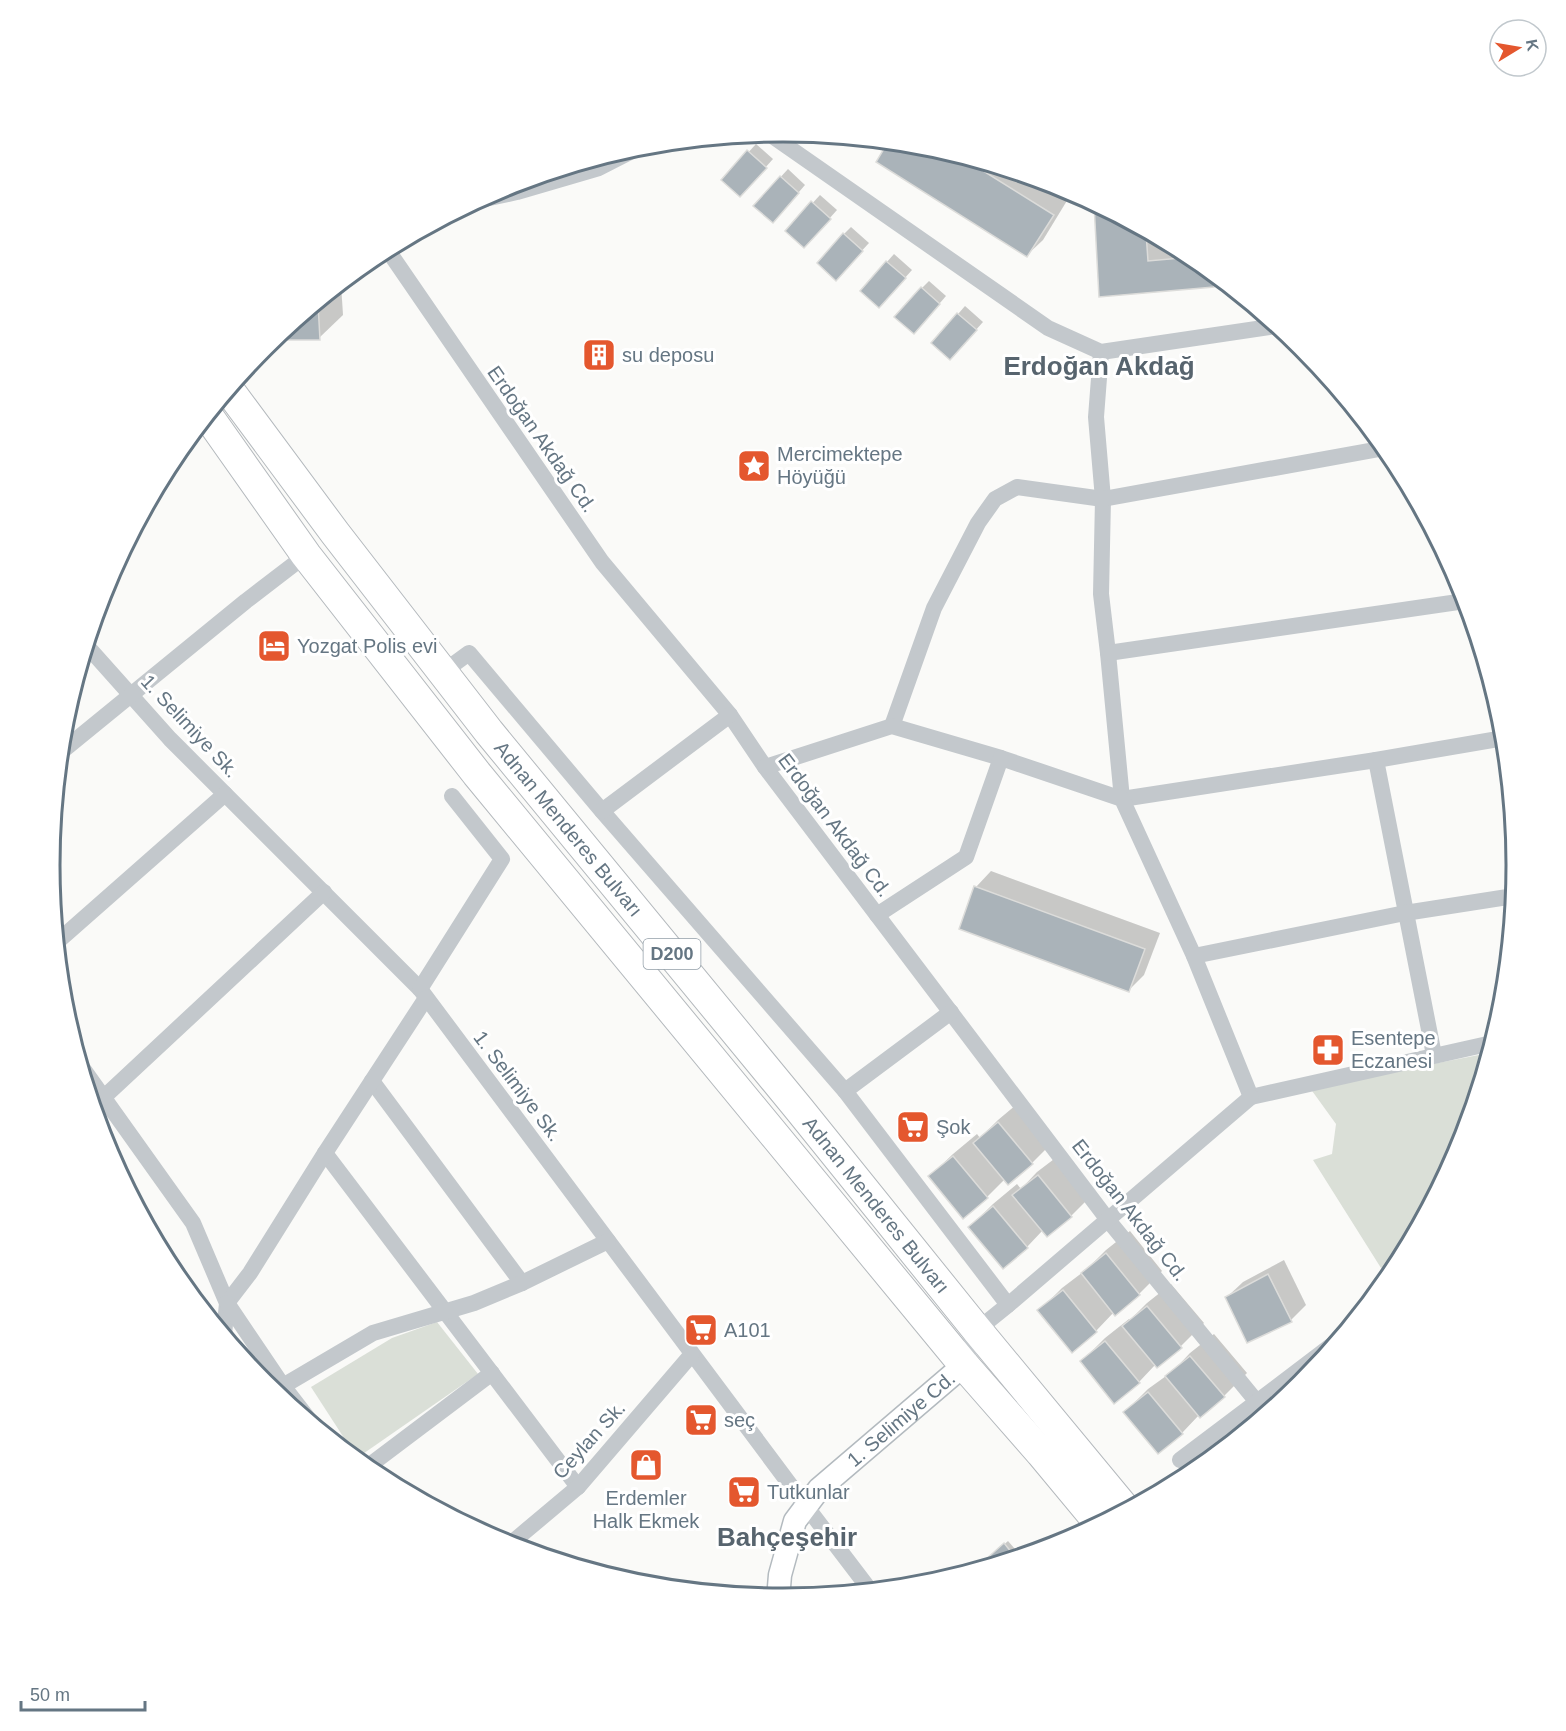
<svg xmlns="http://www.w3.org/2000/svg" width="1566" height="1731" font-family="Helvetica,sans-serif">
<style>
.green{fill:#dadfd7}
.shadow{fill:#0003}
.building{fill:#aab3b9;stroke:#dcdcda;stroke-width:1.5}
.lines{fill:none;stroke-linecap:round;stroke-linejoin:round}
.secondary-casing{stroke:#b3babf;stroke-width:25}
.highway-casing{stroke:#b4b9bd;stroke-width:32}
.street{stroke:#c3c8cc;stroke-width:16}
.secondary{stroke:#fff;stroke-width:22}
.highway{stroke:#fff;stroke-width:30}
.labels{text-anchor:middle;stroke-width:6;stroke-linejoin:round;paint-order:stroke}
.shield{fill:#fff;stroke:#939fa8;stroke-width:1.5}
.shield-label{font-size:18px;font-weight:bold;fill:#657683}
.poi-label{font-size:20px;fill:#657683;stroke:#fff;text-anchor:start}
.street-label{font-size:20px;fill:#657683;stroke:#fff}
.district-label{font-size:26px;font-weight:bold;fill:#57646e;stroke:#fff}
.rim{fill:none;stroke:#657683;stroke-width:3}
</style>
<rect width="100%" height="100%" fill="#fafaf8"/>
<!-- green -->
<g class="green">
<path d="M1489,1053L1461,1147L1402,1255L1381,1268L1313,1160L1332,1154L1336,1124L1310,1088Z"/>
<path d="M437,1322L478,1374L357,1458L311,1387L392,1338Z"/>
</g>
<!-- shadow -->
<g class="shadow">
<path d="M756,144L773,159L747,188L723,180Z"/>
<path d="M926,146L1038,180L1068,199L1043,240L1027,255Z"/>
<path d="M788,169L805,185L780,214L755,205Z"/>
<path d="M820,195L837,210L811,239L787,231Z"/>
<path d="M1095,205L1162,241L1163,246H1172L1191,256L1220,280L1213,286L1101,295Z"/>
<path d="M851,227L869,243L843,271L844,234Z"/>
<path d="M894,254L912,270L886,299L862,290Z"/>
<path d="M929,281L946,296L921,325L922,288Z"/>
<path d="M341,284L343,315L319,338L274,339Z"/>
<path d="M965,306L983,322L957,351L933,343Z"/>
<path d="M607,343L612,351L609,354L594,352Z"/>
<path d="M991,871L1160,933L1144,975L1129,990L976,887Z"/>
<path d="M1022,1100L1055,1140L1032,1163L1005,1179L987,1197L963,1216L930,1176L953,1154L977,1134L980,1138L998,1120Z"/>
<path d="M1062,1153L1094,1193L1071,1216L1047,1235L1043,1230L1027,1247L970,1227L993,1204L1017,1184L1021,1189L1037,1172Z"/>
<path d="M1130,1231L1162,1271L1139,1294L1115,1314L1114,1312L1096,1331L1072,1351L1039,1311L1062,1288L1087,1269L1106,1250Z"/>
<path d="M1284,1260L1306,1305L1291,1320L1227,1297L1243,1282Z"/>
<path d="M1171,1284L1204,1323L1181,1346L1157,1366L1155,1365L1139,1382L1082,1361L1105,1338L1129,1319L1130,1320L1147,1303Z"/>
<path d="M1214,1334L1247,1373L1224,1396L1199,1415L1182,1433L1158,1452L1125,1412L1148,1389L1173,1371L1190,1353Z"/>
<path d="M1267,1407L1270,1410L1190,1476L1180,1481L1203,1458L1228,1438L1229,1440L1243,1427Z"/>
<path d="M1008,1541L1021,1556L975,1570Z"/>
</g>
<!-- building -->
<g class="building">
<path d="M888,142L926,146L961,157L1054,215L1027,257L876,162Z"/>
<path d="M747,150L767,168L740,197L721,180Z"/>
<path d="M780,176L799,193L773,223L753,206Z"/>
<path d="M811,201L831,219L804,248L785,231Z"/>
<path d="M1094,204L1146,232L1148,261L1192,257L1213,274L1214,287L1099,297Z"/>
<path d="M843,233L863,251L836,281L817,263Z"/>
<path d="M886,261L906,278L879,308L860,291Z"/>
<path d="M921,287L940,304L914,334L894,317Z"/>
<path d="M318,303L320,340H272Z"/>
<path d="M957,313L977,330L950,360L931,343Z"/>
<path d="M603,345L610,355L596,365L589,355Z"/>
<path d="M974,886L1145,949L1129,992L959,929Z"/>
<path d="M998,1122L1033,1164L1008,1185L973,1143Z"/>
<path d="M953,1156L988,1198L963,1219L928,1176Z"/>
<path d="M1038,1175L1072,1217L1047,1237L1012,1195Z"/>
<path d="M993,1206L1028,1248L1003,1269L968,1227Z"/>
<path d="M1106,1253L1140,1295L1115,1316L1081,1273Z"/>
<path d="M1268,1274L1292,1322L1247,1343L1225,1297Z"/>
<path d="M1063,1290L1097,1332L1072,1353L1037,1310Z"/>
<path d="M1147,1306L1182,1348L1157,1368L1122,1326Z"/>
<path d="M1105,1341L1140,1383L1114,1404L1080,1361Z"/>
<path d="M1190,1356L1225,1397L1200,1418L1165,1376Z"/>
<path d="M1148,1392L1183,1434L1158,1454L1123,1412Z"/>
<path d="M1243,1429L1245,1431L1220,1451L1218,1449Z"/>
<path d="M1204,1460L1206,1463L1190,1476L1179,1482Z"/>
<path d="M1004,1543L1016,1558L973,1571Z"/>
</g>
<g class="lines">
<defs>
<g id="secondary">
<path id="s1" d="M778,1599L780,1575L795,1521L819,1489L964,1365"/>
</g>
<g id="highway">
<path id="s2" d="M229,390L335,533L489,732L799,1109L977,1330L1126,1510"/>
<path d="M208,416L306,555L477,774L964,1365L1041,1453L1100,1524"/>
</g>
</defs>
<!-- secondary casing -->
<use href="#secondary" class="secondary-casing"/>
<!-- highway casing -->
<use href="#highway" class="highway-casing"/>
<!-- street -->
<g class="street">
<path d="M768,133L1048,328L1101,352L1276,326"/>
<path d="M480,200L517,192L599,168L642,146"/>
<path d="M387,249L602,562L730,715L765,767L1108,1220L1266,1413"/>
<path d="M1101,352L1096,417L1103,499L1101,594L1108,653L1122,799L1376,760L1434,1055"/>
<path d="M87,646L170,739L420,989L806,1506L870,1590"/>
<path d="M1108,653L1465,601"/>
<path d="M443,672L469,653L602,811L845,1091L951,1012"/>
<path d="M892,726L934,608L978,523L995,499L1017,487L1103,499L1385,448"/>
<path d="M61,752L246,601L306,555"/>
<path d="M1376,760L1504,738"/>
<path d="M765,767L892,726L1001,758L1122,799L1194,956L1251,1097L1492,1043"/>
<path d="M602,811L730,715"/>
<path d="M877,915L966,857L1001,758"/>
<path d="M57,942L225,794"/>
<path d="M1194,956L1405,913L1514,896"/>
<path d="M420,989L502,859L452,796"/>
<path d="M81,1066L193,1223L227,1303L224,1335"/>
<path d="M372,1081L522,1283"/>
<path d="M845,1091L1008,1305"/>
<path d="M103,1098L324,892"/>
<path d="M325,1153L578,1487"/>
<path d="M227,1303L250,1273L325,1153L426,998"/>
<path d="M227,1303L283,1386L310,1421"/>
<path d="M964,1365L977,1330L1008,1305L1251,1097"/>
<path d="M283,1386L373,1333L474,1303L522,1283L608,1241"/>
<path d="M1180,1460L1336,1342"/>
<path d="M366,1468L492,1373"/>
<path d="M509,1545L578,1487L692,1354"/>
</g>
<!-- secondary -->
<use href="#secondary" class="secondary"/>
<!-- highway -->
<use href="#highway" class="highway"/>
</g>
<!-- icons -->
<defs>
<symbol id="building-square" viewBox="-11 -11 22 22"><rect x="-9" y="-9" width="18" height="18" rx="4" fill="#e4572e" stroke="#fff"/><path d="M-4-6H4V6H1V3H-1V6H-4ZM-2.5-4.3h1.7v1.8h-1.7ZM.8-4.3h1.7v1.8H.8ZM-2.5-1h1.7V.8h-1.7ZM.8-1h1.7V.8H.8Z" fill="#fff"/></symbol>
<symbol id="sight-square" viewBox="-11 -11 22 22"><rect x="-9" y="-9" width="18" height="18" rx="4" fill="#e4572e" stroke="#fff"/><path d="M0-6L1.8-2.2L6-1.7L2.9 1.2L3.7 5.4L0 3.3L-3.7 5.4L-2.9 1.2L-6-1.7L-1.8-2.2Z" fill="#fff"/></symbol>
<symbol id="hotel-square" viewBox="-11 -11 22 22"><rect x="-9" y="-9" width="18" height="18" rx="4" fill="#e4572e" stroke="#fff"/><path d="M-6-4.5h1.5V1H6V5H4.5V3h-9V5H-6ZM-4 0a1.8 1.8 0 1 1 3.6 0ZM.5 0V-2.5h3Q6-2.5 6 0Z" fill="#fff"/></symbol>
<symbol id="pharmacy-square" viewBox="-11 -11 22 22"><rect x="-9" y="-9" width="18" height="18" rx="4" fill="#e4572e" stroke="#fff"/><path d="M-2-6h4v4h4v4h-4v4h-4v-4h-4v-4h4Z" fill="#fff"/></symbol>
<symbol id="supermarket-square" viewBox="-11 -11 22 22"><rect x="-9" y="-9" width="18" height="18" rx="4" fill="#e4572e" stroke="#fff"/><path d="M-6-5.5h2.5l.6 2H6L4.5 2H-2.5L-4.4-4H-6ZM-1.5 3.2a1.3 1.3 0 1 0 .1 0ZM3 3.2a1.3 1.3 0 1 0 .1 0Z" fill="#fff"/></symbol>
<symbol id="shop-square" viewBox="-11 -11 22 22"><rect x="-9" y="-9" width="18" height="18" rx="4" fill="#e4572e" stroke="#fff"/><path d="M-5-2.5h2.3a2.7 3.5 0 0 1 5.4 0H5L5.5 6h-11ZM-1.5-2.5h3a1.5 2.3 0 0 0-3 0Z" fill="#fff"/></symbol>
</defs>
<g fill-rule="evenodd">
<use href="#building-square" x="580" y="336" width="38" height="38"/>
<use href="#sight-square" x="735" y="447" width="38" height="38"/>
<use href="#hotel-square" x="255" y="627" width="38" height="38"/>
<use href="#pharmacy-square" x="1309" y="1031" width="38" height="38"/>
<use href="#supermarket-square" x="894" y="1108" width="38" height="38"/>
<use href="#supermarket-square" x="682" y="1311" width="38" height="38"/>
<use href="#supermarket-square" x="682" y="1401" width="38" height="38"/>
<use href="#shop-square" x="627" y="1446" width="38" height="38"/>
<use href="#supermarket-square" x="725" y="1473" width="38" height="38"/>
</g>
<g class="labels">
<!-- shield labels -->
<rect class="shield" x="643.5" y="939" width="57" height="30" rx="4.5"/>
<g class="shield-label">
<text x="672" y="960">D200</text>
</g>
<!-- poi labels -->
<g class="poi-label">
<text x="622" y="362">su deposu</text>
<text x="777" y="461">Mercimektepe<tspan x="777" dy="23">Höyüğü</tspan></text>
<text x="297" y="653">Yozgat Polis evi</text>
<text x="1351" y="1045">Esentepe<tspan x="1351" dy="23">Eczanesi</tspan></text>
<text x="936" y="1134">Şok</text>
<text x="724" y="1337">A101</text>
<text x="724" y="1427">seç</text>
<text x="767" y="1499">Tutkunlar</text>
<text x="646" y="1505" text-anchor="middle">Erdemler<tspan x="646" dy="23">Halk Ekmek</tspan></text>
</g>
<!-- street labels -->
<g class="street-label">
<text transform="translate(542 439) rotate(55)" y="7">Erdoğan Akdağ Cd.</text>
<text transform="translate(190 726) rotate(47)" y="7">1. Selimiye Sk.</text>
<text transform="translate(835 825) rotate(53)" y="7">Erdoğan Akdağ Cd.</text>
<text dy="7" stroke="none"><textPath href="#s2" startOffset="555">Adnan Menderes Bulvarı</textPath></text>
<text transform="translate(518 1086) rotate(53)" y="7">1. Selimiye Sk.</text>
<text dy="7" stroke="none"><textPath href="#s2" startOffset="1041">Adnan Menderes Bulvarı</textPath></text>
<text transform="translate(1130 1210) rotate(52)" y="7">Erdoğan Akdağ Cd.</text>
<text dy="7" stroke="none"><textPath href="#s1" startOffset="228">1. Selimiye Cd.</textPath></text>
<text transform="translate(589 1440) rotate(-48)" y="7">Ceylan Sk.</text>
</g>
<!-- district labels -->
<g class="district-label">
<text x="1099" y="375">Erdoğan Akdağ</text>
<text x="787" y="1546">Bahçeşehir</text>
</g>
</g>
<!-- crop -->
<path d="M0 0H1566V1731H0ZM60 865a723 723 0 1 1 1446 0a723 723 0 1 1-1446 0Z" fill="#fff" fill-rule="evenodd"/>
<path class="rim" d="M60 865a723 723 0 1 1 1446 0a723 723 0 1 1-1446 0Z"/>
<!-- north arrow -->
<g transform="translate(1518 48) rotate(79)"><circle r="28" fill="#ffffff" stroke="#c1c8cd" stroke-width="1.5"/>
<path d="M0-4.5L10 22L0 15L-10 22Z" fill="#e4572e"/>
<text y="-9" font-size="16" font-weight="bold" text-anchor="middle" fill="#657683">K</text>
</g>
<!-- scale -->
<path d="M21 1701v9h124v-9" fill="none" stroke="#657683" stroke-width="3"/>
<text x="30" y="1701" font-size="18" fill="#657683" stroke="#ffffff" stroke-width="4.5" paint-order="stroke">50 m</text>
</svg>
